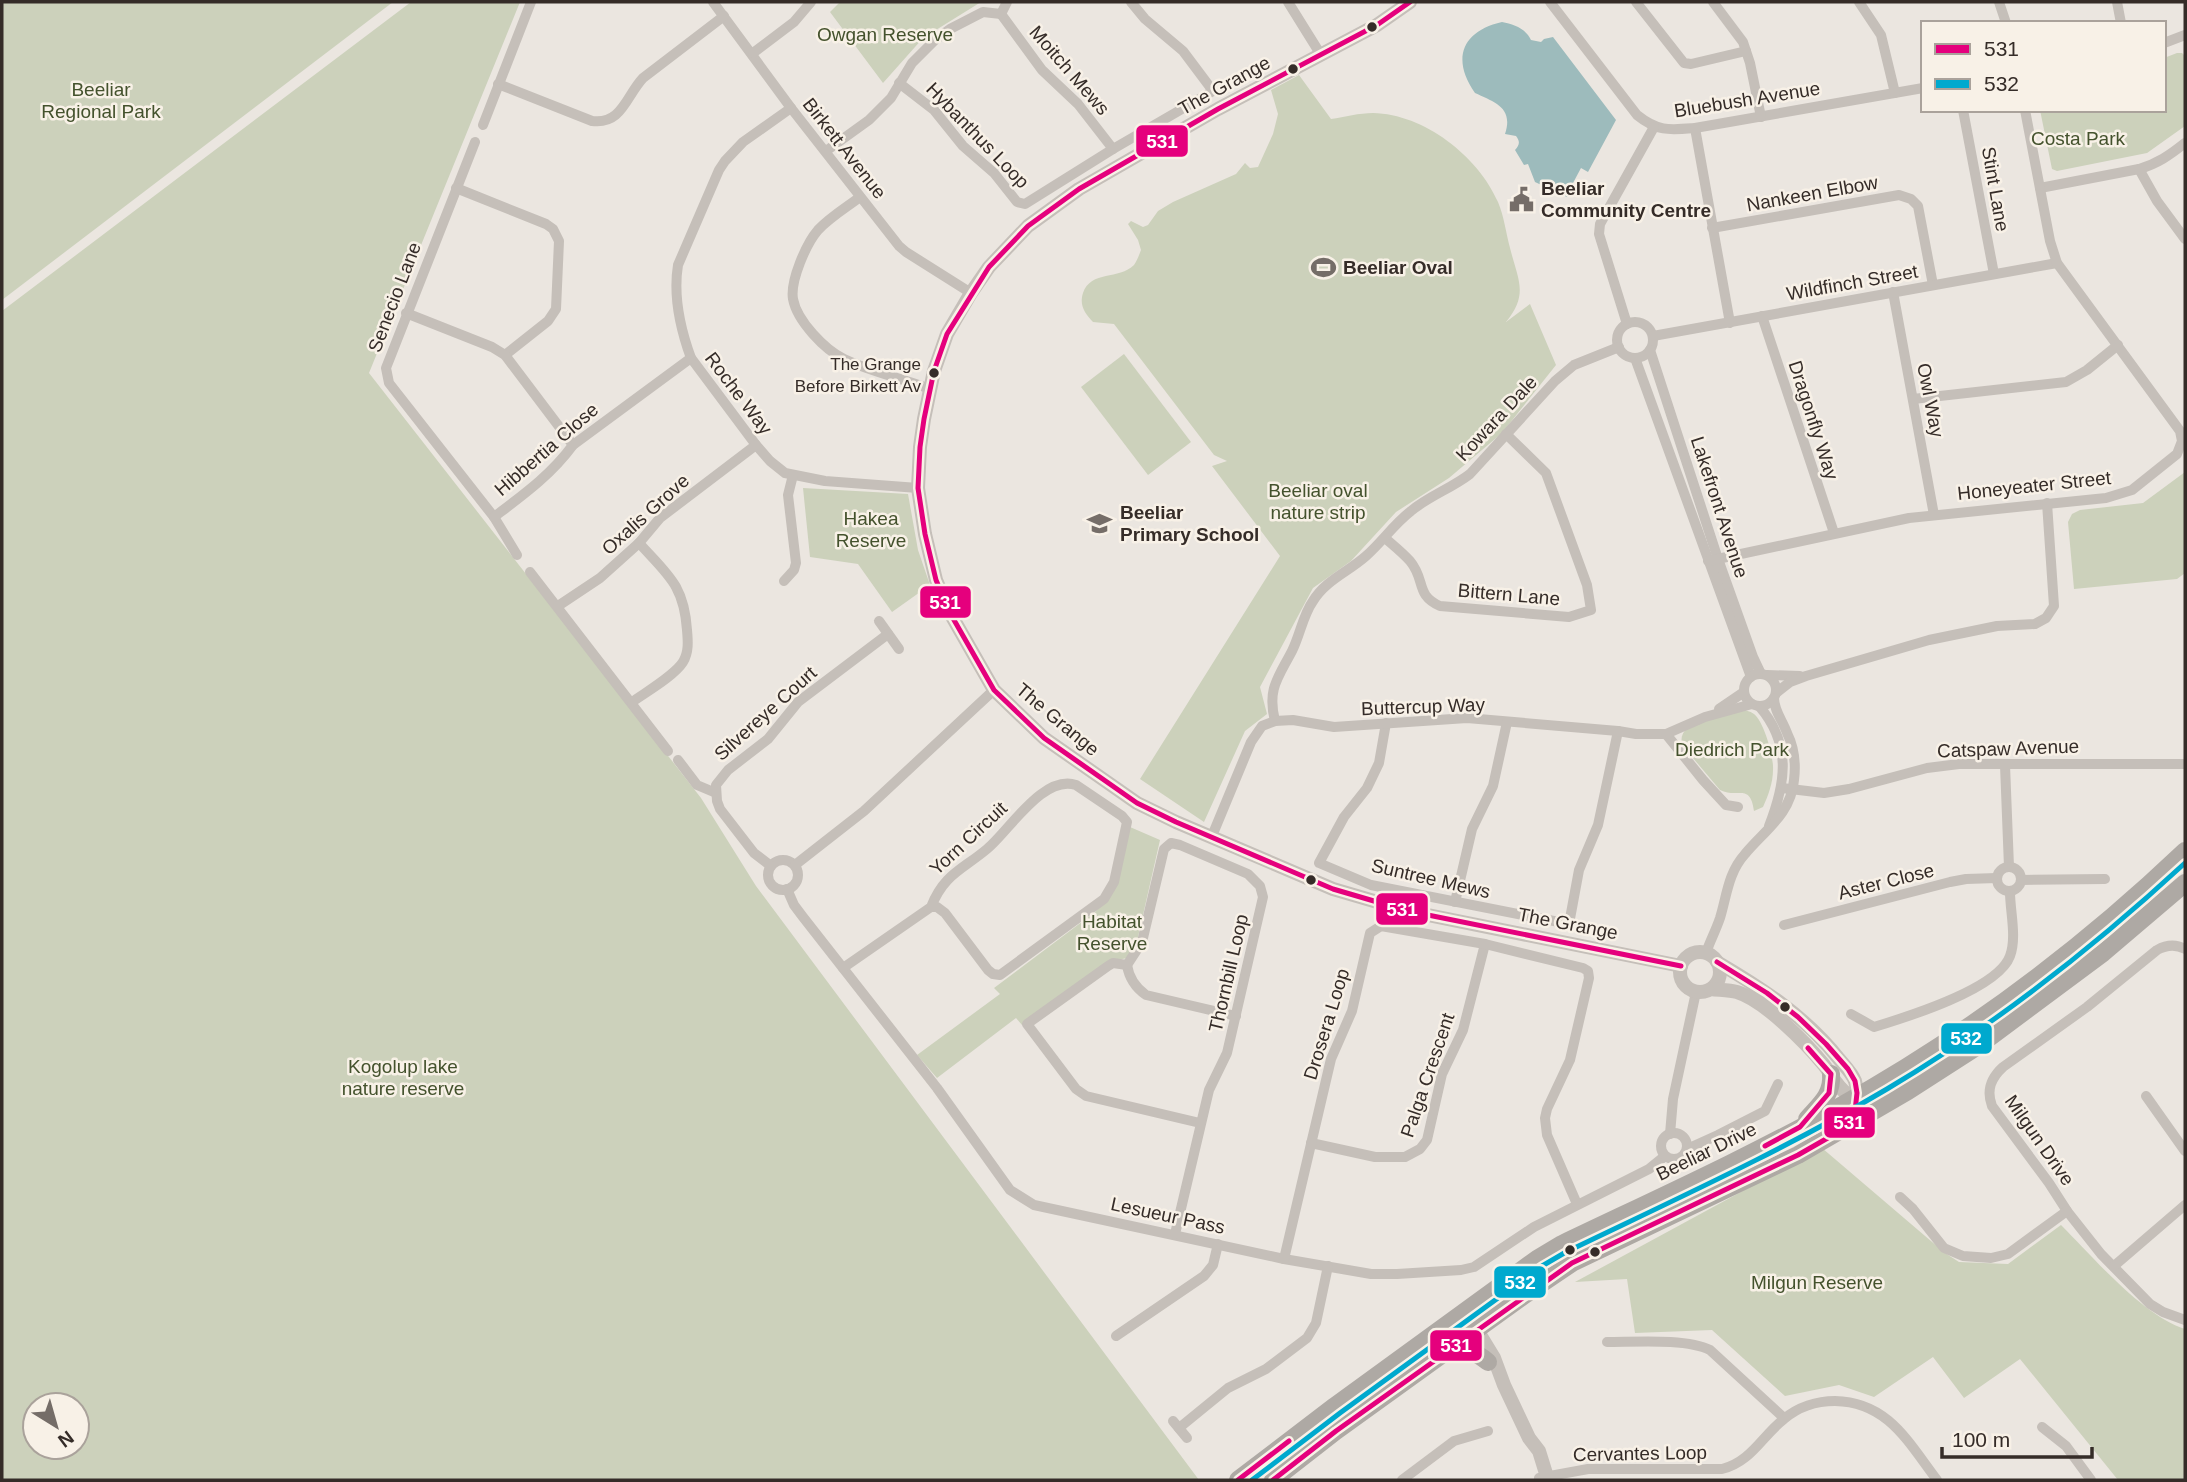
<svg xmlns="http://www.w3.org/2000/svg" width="2187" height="1482" font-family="Arial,sans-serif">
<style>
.green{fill:#ccd1bb;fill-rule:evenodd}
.water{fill:#9dbbbc}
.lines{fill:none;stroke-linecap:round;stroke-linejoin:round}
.minor{stroke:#c5bfb9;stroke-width:10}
.tertiary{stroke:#c5bfb9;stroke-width:14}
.trunk{stroke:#aea9a4;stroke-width:18}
.bus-1-casing{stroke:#f8f1e7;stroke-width:10}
.bus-2-casing{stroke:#f8f1e7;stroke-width:10}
.bus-1{stroke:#e5007d;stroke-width:5}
.bus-2{stroke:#00a9ce;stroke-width:5}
.bus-dot{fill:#352c28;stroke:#f8f1e7;stroke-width:2.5}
.labels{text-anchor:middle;stroke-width:5;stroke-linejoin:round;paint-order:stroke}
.bus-label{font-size:17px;fill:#352c28;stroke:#f8f1e7;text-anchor:end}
.park-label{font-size:19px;fill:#44522d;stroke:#f8f1e7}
.street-label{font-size:19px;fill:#352c28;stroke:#f8f1e7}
.poi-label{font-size:19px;font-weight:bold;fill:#352c28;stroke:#f8f1e7;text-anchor:start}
.line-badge{stroke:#f8f1e7;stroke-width:2.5}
.badge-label{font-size:19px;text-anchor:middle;font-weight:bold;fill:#fff}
</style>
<rect width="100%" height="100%" fill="#ebe6e0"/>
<!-- green -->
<g class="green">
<path d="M2,2H393L2,300Z"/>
<path d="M411,2H520L369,373L701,798L756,886L1199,1480H2V311ZM35,1405H77V1447H35Z"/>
<path d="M840,2H981L923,38L883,83L830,12Z"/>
<path d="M2177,53H2182L2185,56V126L2147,153L2057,171L2052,169L2040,110H2164V58Z"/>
<path d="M1299,75L1331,119C1345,117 1359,113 1373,113C1424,114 1478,156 1498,202C1504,216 1506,233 1510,248C1518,280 1529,294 1506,322L1530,304L1556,365L1502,433L1449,478L1396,512L1351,561L1313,588L1260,687L1267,714L1245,731L1204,822L1140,779L1280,556L1212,466L1227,461L1214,455L1114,324L1093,322C1085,313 1079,306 1083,293C1091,270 1119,280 1134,265C1137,261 1139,255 1141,250L1138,240L1128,224L1131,221L1143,227L1148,225L1158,211L1173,202L1236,174L1245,163L1250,168L1258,167L1273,134L1278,114L1271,90Z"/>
<path d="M1124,354L1191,442L1148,475L1081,387Z"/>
<path d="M2185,472V573L2177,579L2074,589L2068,522L2072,514L2080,510L2143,503Z"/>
<path d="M803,488L908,494L918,550L930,585L892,612L858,564L810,557Z"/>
<path d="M1739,708C1744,710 1750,711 1754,714C1764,722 1774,757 1773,770C1773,783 1768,796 1763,807L1754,811C1750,782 1738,799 1720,790L1682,745C1676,720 1721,714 1739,708Z"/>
<path d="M1130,827L1160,840L1135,950L1127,958L1118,960L1022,1025L1016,1018L937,1078L917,1055L1000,994L994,988L1095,912L1112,894Z"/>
<path d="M1822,1148L1945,1253L1959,1262L2008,1264L2061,1225C2093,1257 2143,1316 2185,1329V1480H2118L2020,1359L1964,1398L1933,1357L1874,1397L1839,1385L1785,1396L1712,1330L1635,1333L1627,1279L1575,1282Z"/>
</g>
<!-- water -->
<path class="water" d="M1502,22C1514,24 1526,29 1531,40L1541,42L1544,39L1553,37L1616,120L1588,172L1581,168L1573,183L1580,187L1576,195L1567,197L1535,182L1528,164L1524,165L1515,150C1520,145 1520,141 1516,136L1505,134C1514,107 1494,102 1475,93C1451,59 1462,31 1502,22Z"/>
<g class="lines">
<!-- minor -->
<g class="minor">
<path d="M713,2L791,108L899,246L906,252L971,293"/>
<path d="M1288,2L1321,55"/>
<path d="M1550,2L1637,115C1658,132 1670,130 1695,128L1923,88"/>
<path d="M1636,2L1684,63L1691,64L1746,51"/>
<path d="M1713,2L1743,42L1750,63L1761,117"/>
<path d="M1859,2L1881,35L1895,93"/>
<path d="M1999,2L2006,23"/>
<path d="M2117,2L2121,23"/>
<path d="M1001,14L1042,70L1078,104L1113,149"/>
<path d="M2164,43L2185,35"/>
<path d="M753,53L794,22L811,2"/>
<path d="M899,83L934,110L963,146L994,173L1017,202L1025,204L1113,149L1213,91L1183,51L1145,19L1131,2"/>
<path d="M498,84L592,121C622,125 626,96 643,78L724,16"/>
<path d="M791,108L743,142L725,161L719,170L678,265C673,296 680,328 691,358L756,445L770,461L785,473L825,481L918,488"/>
<path d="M1963,110L1994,274"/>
<path d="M483,125L531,2"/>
<path d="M1695,128L1730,323"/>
<path d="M475,142L386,368L389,383L494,517L517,555"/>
<path d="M826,151L869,120L891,98L912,63L935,40L950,29L983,12L1001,14L1007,2"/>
<path d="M2139,169L2157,201L2185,239"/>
<path d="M456,188L546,224L553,229L559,241L556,309L548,321L505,355"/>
<path d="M2040,188L2139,169C2157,164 2170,155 2185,143"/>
<path d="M860,197C847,207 830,217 818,230C806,244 790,281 793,299C797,321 825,350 844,359C869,371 904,379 930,389"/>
<path d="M1712,228L1899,195L1911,199L1918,206L1933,285"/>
<path d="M1893,292L1934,515"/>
<path d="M406,313L492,347L505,355L573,445"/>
<path d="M1762,316L1834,533"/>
<circle cx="1635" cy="340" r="18"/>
<path d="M1627,324L1599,234L1600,224L1654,127"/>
<path d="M1653,336L2057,263"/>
<path d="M1650,350L1718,559L1753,657L1761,674"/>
<path d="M1635,358L1751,677"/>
<path d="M1913,399L2066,382L2087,370L2118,345"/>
<path d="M494,517C523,495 551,475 573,445L691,358"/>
<path d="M1385,538C1393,545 1403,553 1410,561C1426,580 1415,595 1440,606L1569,617L1591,610L1587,585L1546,473L1506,434"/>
<path d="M1708,561L1909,518L2106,498L2132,490L2177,454L2182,441L2180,431L2057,263L2050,241L2025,110"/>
<path d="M530,572L668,751"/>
<path d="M784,581L794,570L796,563L788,495L793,475"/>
<path d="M558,606L600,578L639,543L660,518L756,445"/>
<path d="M879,621L899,649"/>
<circle cx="1760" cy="690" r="16"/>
<path d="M1767,675L1800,676"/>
<path d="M1776,693L1790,682L1806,676L1929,640L1997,626L2035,624L2046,618L2054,606L2047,503"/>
<path d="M632,702C646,692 674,676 683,662C689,652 688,641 687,630C684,585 668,575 639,543"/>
<path d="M1759,706C1792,744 1786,783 1769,826"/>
<path d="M1719,709L1744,692"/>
<path d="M1275,721C1267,689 1278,678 1292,651C1300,635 1303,615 1313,601C1326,580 1348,572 1366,556C1382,542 1394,524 1411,511C1429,496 1452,488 1470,474L1555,381L1574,365L1619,347"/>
<path d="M1386,723L1379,763L1367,788L1344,817L1319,863L1371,885L1569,924L1579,870L1598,825L1618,731"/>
<path d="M1666,734L1703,780L1726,805L1738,807"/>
<path d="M678,760L697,785L716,793"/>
<path d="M2005,765L2009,867"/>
<path d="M1782,788L1824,793L1849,789L1927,768L1959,764H2185"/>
<path d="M1212,836L1251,742L1262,726L1275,721L1293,720L1334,727L1467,718L1618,731L1636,734H1666L1705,717L1752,704"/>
<circle cx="783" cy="875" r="15"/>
<path d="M795,865L864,811L994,690"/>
<path d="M771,866L754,853L720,809L717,801L716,785L728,770L768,739L798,702L888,634"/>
<circle cx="2009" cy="879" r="12"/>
<path d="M2021,880L2105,879"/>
<path d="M787,889L794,905L803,917L937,1088L1010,1190L1034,1205L1284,1259L1371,1274H1397L1461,1270L1474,1267L1534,1227L1649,1169L1665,1156"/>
<path d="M1455,902L1472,829L1493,786L1507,722"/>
<path d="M1569,924L1585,928"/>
<path d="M1784,925L1950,882L1966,879L1997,878"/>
<path d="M2185,949C2176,944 2166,945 2157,950L2087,1007L2003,1067C1991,1078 1986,1090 1992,1106L2049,1183L2067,1211L2101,1254L2150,1304L2163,1312L2185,1320"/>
<path d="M1706,953C1710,941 1716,930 1720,918C1727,895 1728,873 1745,854C1765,830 1791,814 1794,780C1796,764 1794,747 1787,733C1783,721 1774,711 1774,698"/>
<path d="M1127,965C1129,978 1136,988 1146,995L1236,1016"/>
<path d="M843,968L931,907H937L945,913L988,970L993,974L1000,975L1104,899L1114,882L1127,822L1122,816L1076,785C1043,774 1009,831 987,849C962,870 944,874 931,907"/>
<path d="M1851,1014L1874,1027C1907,1017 1998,989 2010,956C2017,937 2010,911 2010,892"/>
<path d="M2146,1096L2185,1151"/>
<circle cx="1674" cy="1146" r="13"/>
<path d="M1670,1134L1673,1099L1696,992"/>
<path d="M1311,1143L1375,1157H1405L1420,1149L1427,1140L1442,1074L1463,1030L1485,944"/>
<path d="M1687,1149L1718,1135L1765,1111L1778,1084"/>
<path d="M1900,1197L1913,1209L1944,1248L1963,1256L1991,1258L2008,1254L2067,1211"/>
<path d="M1175,1234L1209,1090L1227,1053L1263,897L1260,886L1248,874L1180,845L1171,843L1164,849L1142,942L1127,965L1113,963L1108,966L1027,1024L1076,1089L1086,1096L1200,1123"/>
<path d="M1284,1259L1331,1059L1352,1011L1370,933L1381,926L1485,944L1583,968L1588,971L1589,978L1570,1060L1547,1109L1545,1118L1547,1135L1577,1204"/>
<path d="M2114,1266L2185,1205"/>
<path d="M1116,1336L1204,1276L1213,1265L1218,1244"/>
<path d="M1607,1342C1634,1342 1687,1338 1710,1350L1784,1418"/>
<path d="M1173,1421L1187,1438"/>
<path d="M2042,1427L2066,1446L2091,1480"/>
<path d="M1179,1428L1228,1388L1266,1369L1307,1338L1316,1323L1328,1266"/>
<path d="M1539,1478L1588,1469H1722C1751,1462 1762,1436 1784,1419C1798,1407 1817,1401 1835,1401C1888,1402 1908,1442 1937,1480"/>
<path d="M1402,1480L1454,1441L1488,1431"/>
</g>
<!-- tertiary -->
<g class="tertiary">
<path d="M1410,2L1377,25L1218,109L1079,189L1028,226L989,267L971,293L947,334L934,371L924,419L920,447L918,488L925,534L936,580L950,613L994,690L1044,738L1137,803L1176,822L1333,889L1408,911L1681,966"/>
<circle cx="1700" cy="972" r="20"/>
<path d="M1717,962C1763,989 1806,1017 1839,1059C1844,1065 1852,1073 1855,1081C1860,1097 1856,1115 1847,1127"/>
<path d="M1711,989C1719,990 1729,990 1737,992C1764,1000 1806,1043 1824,1065C1831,1074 1838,1089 1848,1094C1864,1101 1880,1098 1896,1094"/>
<path d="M1437,1333L1452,1329L1466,1330L1480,1335L1494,1358L1504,1385L1529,1438L1539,1451L1548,1480"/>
</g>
<!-- trunk -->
<g class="trunk">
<path d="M1807,1119C1819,1105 1833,1095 1831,1074"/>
<path d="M1450,1349C1466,1349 1475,1351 1488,1362"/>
<path d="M1238,1480L1335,1406L1537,1259L1562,1244C1654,1200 1747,1158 1837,1108C1963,1038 2081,950 2185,851"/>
<path d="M1273,1480L1336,1431L1526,1294L1572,1263L1798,1155L1908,1091L1978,1046L2103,953L2185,883"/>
</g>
<defs>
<g id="bus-1">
<path d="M1410,2L1377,25L1218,109L1079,189L1028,226L989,267L947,334L934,371L924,419L920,447L918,488L925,534L936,580L950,613L994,690L1044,738L1137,803L1176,822L1333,889L1408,911L1681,966"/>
<path d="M1765,1146L1800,1127L1829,1093L1831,1074L1808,1048"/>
<path d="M1238,1480L1289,1441"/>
<path d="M1273,1480L1336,1431L1572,1263L1798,1155L1847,1127L1855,1111L1857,1093L1855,1081L1848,1069L1826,1044L1798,1017L1767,993L1717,962"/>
</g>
<path id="bus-2" d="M1252,1480L1340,1413L1542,1266L1566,1252C1674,1200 1784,1150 1887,1089C1995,1025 2093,948 2185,863"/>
</defs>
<!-- bus-1 casing -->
<use href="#bus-1" class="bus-1-casing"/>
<!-- bus-2 casing -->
<use href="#bus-2" class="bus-2-casing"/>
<!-- bus-1 -->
<use href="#bus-1" class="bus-1"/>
<!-- bus-2 -->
<use href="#bus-2" class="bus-2"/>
</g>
<!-- icons -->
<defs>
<symbol id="civic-bare" viewBox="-9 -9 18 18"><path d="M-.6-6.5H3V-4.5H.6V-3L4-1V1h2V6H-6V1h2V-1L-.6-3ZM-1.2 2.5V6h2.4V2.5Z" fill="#756d68" stroke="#f8f1e7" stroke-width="2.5" paint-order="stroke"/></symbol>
<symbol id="stadium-bare" viewBox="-9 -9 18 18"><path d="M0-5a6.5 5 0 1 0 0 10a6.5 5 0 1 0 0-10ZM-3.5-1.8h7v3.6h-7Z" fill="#756d68" stroke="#f8f1e7" stroke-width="2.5" paint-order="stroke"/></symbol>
<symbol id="school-bare" viewBox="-9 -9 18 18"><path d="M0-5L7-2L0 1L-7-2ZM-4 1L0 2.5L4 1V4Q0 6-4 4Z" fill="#756d68" stroke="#f8f1e7" stroke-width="2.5" paint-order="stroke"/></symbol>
</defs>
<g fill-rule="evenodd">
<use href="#civic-bare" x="1504" y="182" width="35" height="35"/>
<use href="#stadium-bare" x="1306" y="250" width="35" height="35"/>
<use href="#school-bare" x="1082" y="506" width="35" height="35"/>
</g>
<!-- markers -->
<g class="bus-dot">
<circle cx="1372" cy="27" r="6"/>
<circle cx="1293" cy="69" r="6"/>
<circle cx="934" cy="373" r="6"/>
<circle cx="1311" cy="880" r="6"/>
<circle cx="1785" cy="1007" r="6"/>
<circle cx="1570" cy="1250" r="6"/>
<circle cx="1595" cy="1252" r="6"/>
</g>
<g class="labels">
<!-- bus labels -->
<g class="bus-label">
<text x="921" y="370">The Grange<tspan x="921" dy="22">Before Birkett Av</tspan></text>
</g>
<!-- park labels -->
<g class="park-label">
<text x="885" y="41">Owgan Reserve</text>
<text x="101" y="96">Beeliar<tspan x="101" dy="22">Regional Park</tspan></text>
<text x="2078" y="145">Costa Park</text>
<text x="1318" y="497">Beeliar oval<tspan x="1318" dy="22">nature strip</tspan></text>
<text x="871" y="525">Hakea<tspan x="871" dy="22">Reserve</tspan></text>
<text x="1732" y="756">Diedrich Park</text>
<text x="1112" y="928">Habitat<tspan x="1112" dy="22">Reserve</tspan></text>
<text x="403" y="1073">Kogolup lake<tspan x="403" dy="22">nature reserve</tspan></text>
<text x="1817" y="1289">Milgun Reserve</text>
</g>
<!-- street labels -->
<g class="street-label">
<text transform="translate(1070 70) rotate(49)" y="7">Moitch Mews</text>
<text transform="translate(1224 85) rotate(-29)" y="7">The Grange</text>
<text transform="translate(1747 99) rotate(-9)" y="7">Bluebush Avenue</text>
<text transform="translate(978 135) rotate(46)" y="7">Hybanthus Loop</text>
<text transform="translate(845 148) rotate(52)" y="7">Birkett Avenue</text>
<text transform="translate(1996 189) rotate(80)" y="7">Stint Lane</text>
<text transform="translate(1812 193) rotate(-10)" y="7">Nankeen Elbow</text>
<text transform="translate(1852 282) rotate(-10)" y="7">Wildfinch Street</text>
<text transform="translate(394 297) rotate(-69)" y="7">Senecio Lane</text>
<text transform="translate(739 393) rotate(53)" y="7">Roche Way</text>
<text transform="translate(1931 400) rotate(79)" y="7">Owl Way</text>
<text transform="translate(1496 418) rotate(-47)" y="7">Kowara Dale</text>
<text transform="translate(1814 420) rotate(72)" y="7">Dragonfly Way</text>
<text transform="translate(546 449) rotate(-41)" y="7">Hibbertia Close</text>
<text transform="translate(2034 485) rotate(-6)" y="7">Honeyeater Street</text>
<text transform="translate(1720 507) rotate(72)" y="7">Lakefront Avenue</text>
<text transform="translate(645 514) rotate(-42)" y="7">Oxalis Grove</text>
<text transform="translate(1509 594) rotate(5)" y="7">Bittern Lane</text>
<text transform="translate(1423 706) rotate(-2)" y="7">Buttercup Way</text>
<text transform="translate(765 713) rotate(-42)" y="7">Silvereye Court</text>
<text transform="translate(1058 719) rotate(40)" y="7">The Grange</text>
<text transform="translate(2008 748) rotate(-2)" y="7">Catspaw Avenue</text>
<text transform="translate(968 838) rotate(-43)" y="7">Yorn Circuit</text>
<text transform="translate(1431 878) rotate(13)" y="7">Suntree Mews</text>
<text transform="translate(1886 881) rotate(-14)" y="7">Aster Close</text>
<text transform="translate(1568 923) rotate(11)" y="7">The Grange</text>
<text transform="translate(1228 973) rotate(-77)" y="7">Thornbill Loop</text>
<text transform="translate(1326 1024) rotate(-73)" y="7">Drosera Loop</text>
<text transform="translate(1427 1075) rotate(-71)" y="7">Palga Crescent</text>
<text transform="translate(2040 1140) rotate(55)" y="7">Milgun Drive</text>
<text transform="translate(1706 1151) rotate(-26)" y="7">Beeliar Drive</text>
<text transform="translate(1168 1215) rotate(12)" y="7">Lesueur Pass</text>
<text transform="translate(1640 1453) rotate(-1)" y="7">Cervantes Loop</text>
</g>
<!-- poi labels -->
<g class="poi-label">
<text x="1541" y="195">Beeliar<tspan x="1541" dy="22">Community Centre</tspan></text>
<text x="1343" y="274">Beeliar Oval</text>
<text x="1120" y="519">Beeliar<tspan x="1120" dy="22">Primary School</tspan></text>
</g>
</g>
<g class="line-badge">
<rect x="1135" y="124" width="54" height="34" rx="7" fill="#e5007d"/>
<rect x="919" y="585" width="53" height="34" rx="7" fill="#e5007d"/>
<rect x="1375" y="892" width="54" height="34" rx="7" fill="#e5007d"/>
<rect x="1940" y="1022" width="53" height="33" rx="7" fill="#00a9ce"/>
<rect x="1823" y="1106" width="53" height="33" rx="7" fill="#e5007d"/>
<rect x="1493" y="1265" width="54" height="34" rx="7" fill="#00a9ce"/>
<rect x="1429" y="1329" width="54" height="33" rx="7" fill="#e5007d"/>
</g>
<g class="badge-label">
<text x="1162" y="148">531</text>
<text x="945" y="609">531</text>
<text x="1402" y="916">531</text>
<text x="1966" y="1045">532</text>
<text x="1849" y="1129">531</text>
<text x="1520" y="1289">532</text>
<text x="1456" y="1352">531</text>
</g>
<!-- border -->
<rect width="2187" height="1482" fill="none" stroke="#352c28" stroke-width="7"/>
<!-- legend -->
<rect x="1921" y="21" width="245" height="91" fill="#f8f1e7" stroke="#aaa29b" stroke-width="2"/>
<rect x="1935" y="44" width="35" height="10" fill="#e5007d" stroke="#aaa29b" stroke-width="2"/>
<text x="1984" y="56" font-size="21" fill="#352c28">531</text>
<rect x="1935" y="79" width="35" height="10" fill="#00a9ce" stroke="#aaa29b" stroke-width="2"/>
<text x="1984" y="91" font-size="21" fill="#352c28">532</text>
<!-- north arrow -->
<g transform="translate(56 1426) rotate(143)"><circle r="33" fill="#f8f1e7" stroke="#aaa29b" stroke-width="2"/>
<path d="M0-5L12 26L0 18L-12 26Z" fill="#756d68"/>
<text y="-10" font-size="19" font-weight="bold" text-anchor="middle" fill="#352c28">N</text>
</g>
<!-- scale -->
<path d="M1942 1447v10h150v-10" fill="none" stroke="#352c28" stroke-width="3.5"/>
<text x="1952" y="1447" font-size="21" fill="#352c28" stroke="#f8f1e7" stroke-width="5" paint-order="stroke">100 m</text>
</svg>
